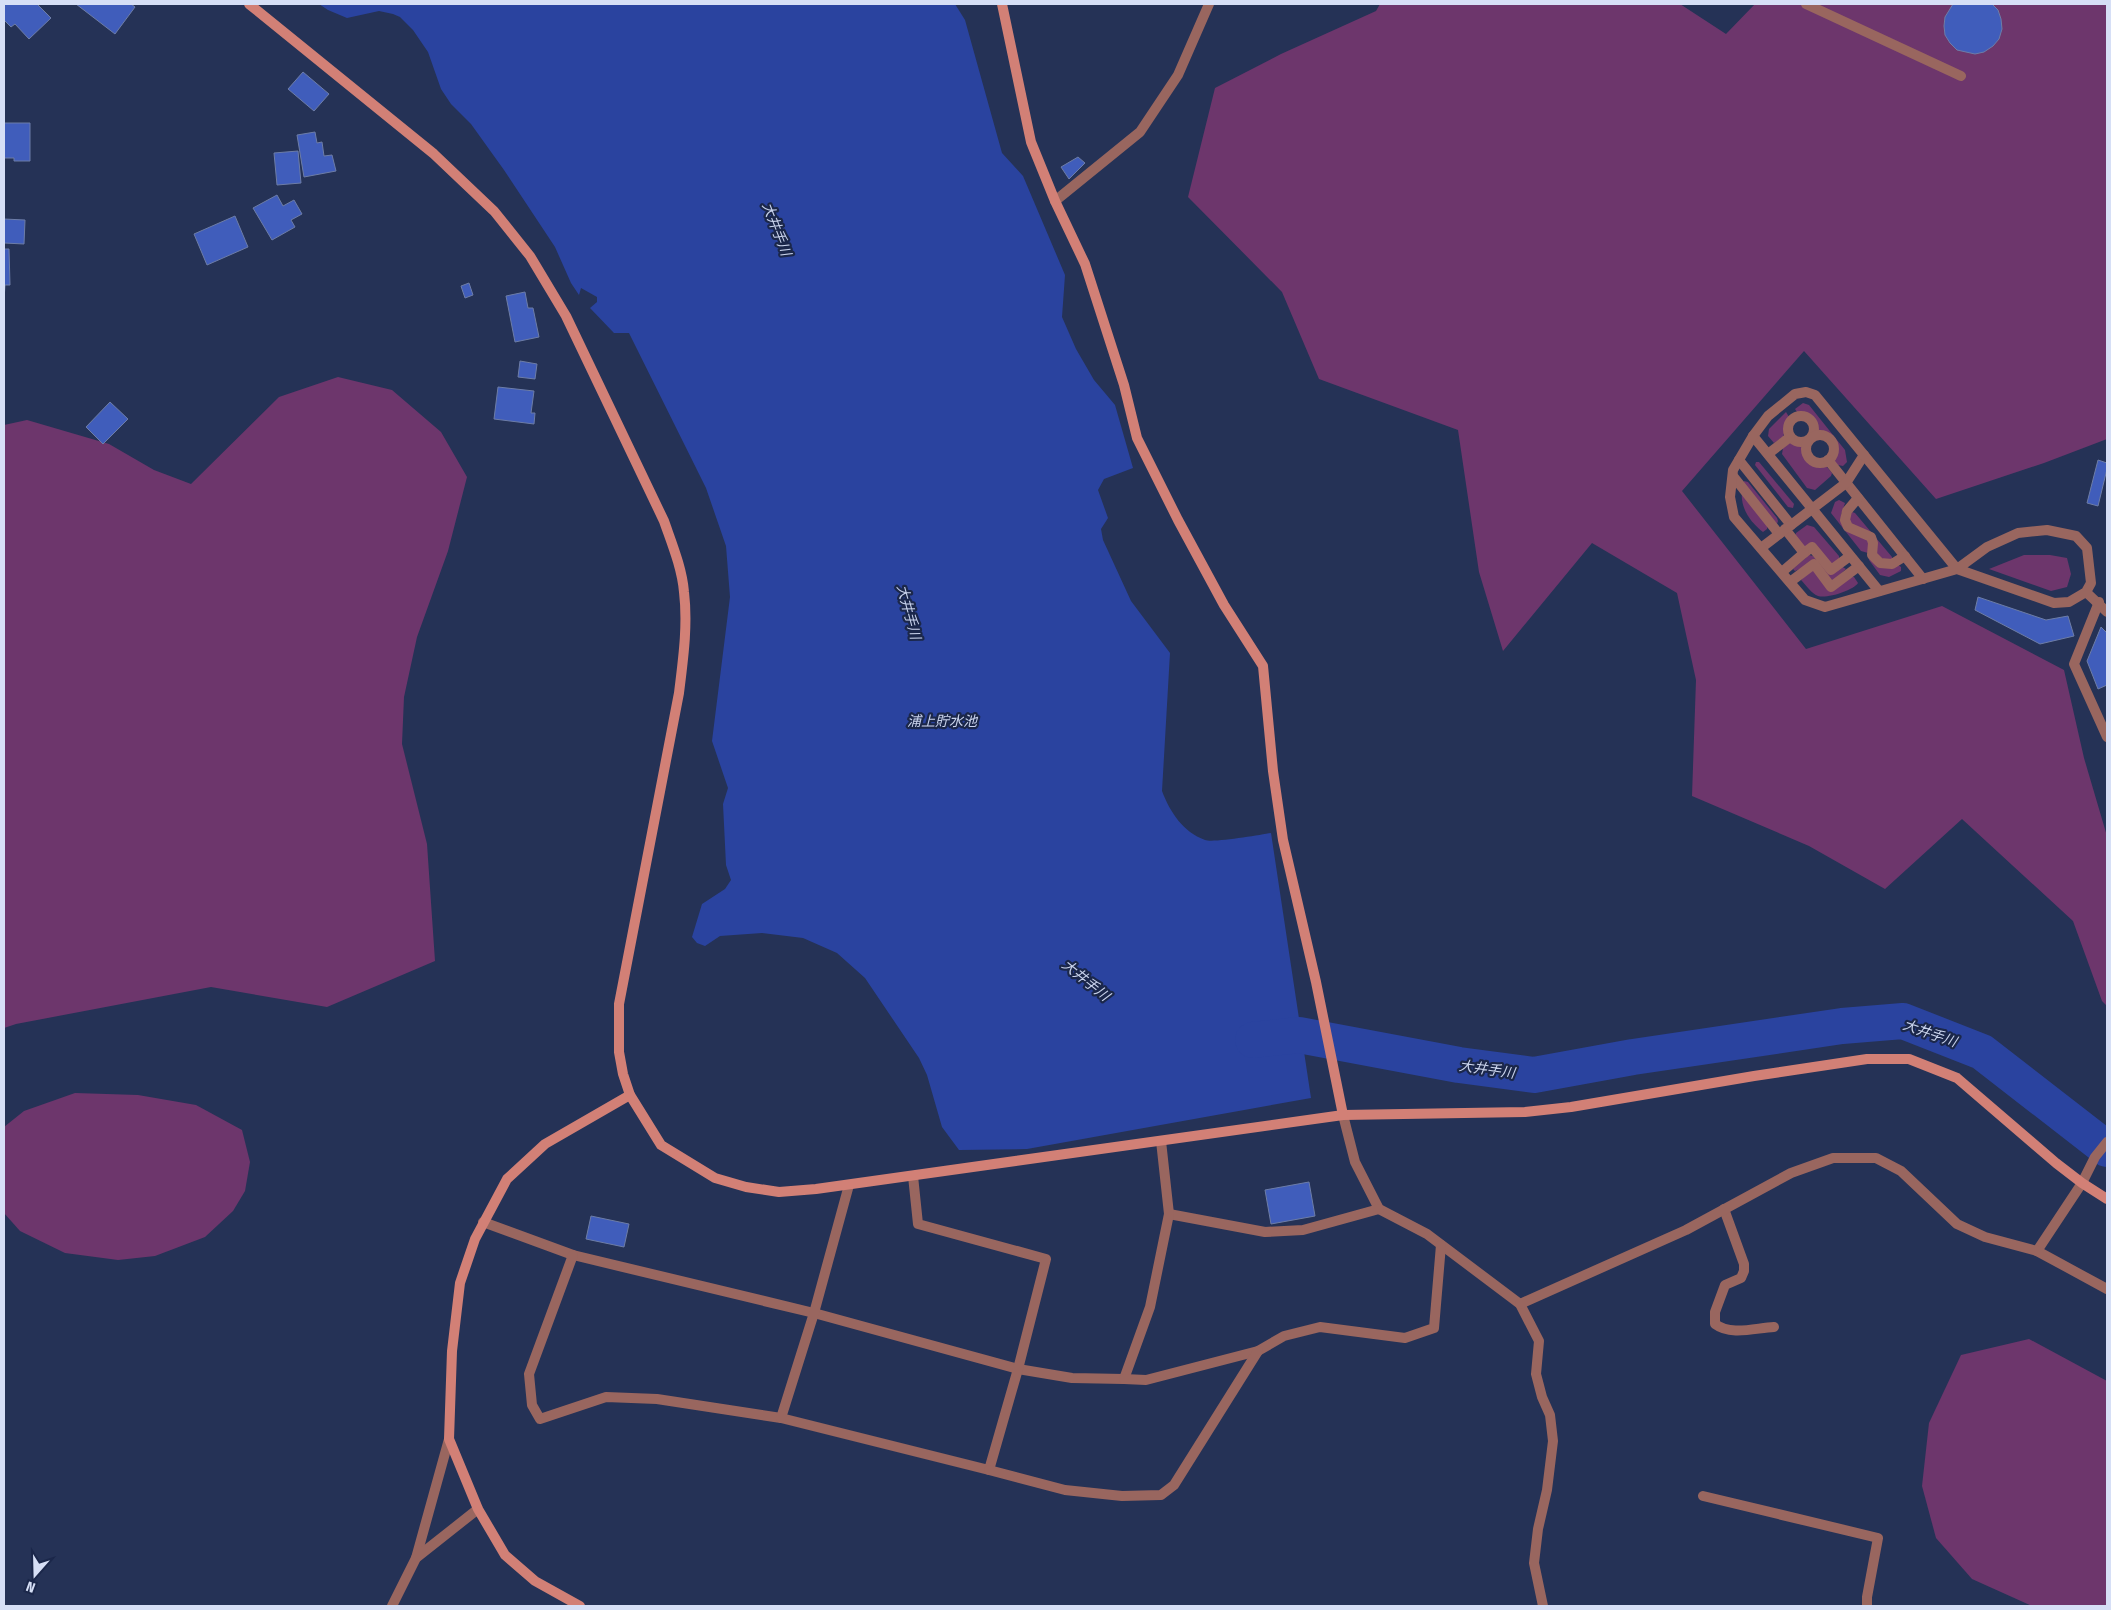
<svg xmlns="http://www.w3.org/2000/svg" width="2111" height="1610" font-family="'Fira Sans Condensed','Noto Sans JP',sans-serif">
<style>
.green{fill:#6d366c}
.water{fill:#2a439f}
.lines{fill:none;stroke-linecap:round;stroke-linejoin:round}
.river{stroke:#2a439f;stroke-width:36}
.building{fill:#405dbb;stroke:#6d7da7}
.lane{stroke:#99665f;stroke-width:10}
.street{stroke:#99665f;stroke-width:10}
.secondary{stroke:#d28076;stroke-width:10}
.labels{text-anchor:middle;stroke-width:4.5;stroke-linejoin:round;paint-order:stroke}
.water-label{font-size:14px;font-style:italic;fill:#c9d3ec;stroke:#1b274a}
</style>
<rect width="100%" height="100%" fill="#253256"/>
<!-- green -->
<g class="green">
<path d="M1380,4H1680L1726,34L1755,4H2107V439L2044,463L1936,499L1804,351L1682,491L1806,649L1942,606L2064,670L2084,758L2107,836V1006L2102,1001L2073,921L1962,819L1885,889L1809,846L1692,796L1696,680L1677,593L1592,543L1503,651L1479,572L1458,430L1319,379L1282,292L1188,197L1215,88L1281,54L1376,11Z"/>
<path d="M338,377L392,390L441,432L467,477L448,551L417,637L404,697L402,744L427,844L435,961L327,1007L211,987L16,1024L4,1028V425L27,420L109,444L154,470L191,484L279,397Z"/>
<path d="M1803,403L1809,405L1845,450L1847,462L1843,466L1838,465L1833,460L1836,448L1831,437L1818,432C1817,419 1811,411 1797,412L1795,409Z"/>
<path d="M1786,412L1789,417L1783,437L1774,443L1768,436L1769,429Z"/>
<path d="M1791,442L1803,446C1802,462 1810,468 1826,466L1832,473L1831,476L1815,490L1807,488L1782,454L1783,448Z"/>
<path d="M1756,462H1759L1794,504L1793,508L1788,507L1755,465Z"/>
<path d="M1744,481L1748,482L1777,518L1778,521L1777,524L1743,485Z"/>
<path d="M1742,492L1768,524L1767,529L1763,532C1751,523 1740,508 1742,492Z"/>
<path d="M1839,500L1845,503L1841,515L1842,521L1869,539L1868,553L1861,551L1831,513L1835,502Z"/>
<path d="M1852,512L1855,513L1892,557V560L1890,561L1877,557L1876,540L1850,524L1849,516Z"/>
<path d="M1807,525L1814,527L1839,556V561L1833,566L1805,549L1795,537L1796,533Z"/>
<path d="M1809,555L1813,556L1828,573L1841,566L1846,569L1833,581L1827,579L1815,562L1795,571L1793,569Z"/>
<path d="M2024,555H2050L2067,558L2071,574L2067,587L2051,591L1989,569Z"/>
<path d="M1870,558L1877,567L1889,568L1898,565L1901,567V571L1889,577L1880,575L1869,560Z"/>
<path d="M1813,568L1831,591L1850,577H1854L1858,583C1854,590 1827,599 1818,596C1811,593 1806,585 1801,580Z"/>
<path d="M75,1093L138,1095L196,1105L242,1130L250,1162L245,1191L233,1211L205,1237L155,1256L118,1260L65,1253L20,1231L4,1213V1127L24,1111Z"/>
<path d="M2029,1339L2107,1381V1606H2032L1972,1579L1936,1538L1922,1486L1929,1423L1961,1355Z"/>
</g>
<!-- water -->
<path class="water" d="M319,4H955L965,20L1002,153L1023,176L1065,275L1062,317L1076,349L1094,380L1115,405L1133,468L1104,479L1098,490L1108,518L1101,529L1103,540L1131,601L1170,653L1162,791C1170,812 1183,832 1205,840C1213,843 1259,835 1271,833L1311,1098L1027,1149L959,1150L942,1127L927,1075L919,1058L865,978L837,953L803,938L762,933L720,936L705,946L697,943L692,937L702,904L725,889L731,880L726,865L723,804L728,788L712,741L730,597L726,546L706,488L629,333H614L590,308L597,302V297L581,288L579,295L571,283L555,247L504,170L471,124L451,104L441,89L428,52L413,30L400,17L393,14L379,11L347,18L328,10Z"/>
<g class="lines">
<!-- river -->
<path class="river" d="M1253,1040L1299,1035L1459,1065L1534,1075L1633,1057L1842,1026L1903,1021L1982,1052L2107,1149"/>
</g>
<!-- building -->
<g class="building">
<path d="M4,4H37L51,18L29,39L15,24L11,27L4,20Z"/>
<path d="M76,4H131L135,7L115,34Z"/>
<path d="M1953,4H1992L1998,10L2001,19L2002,29L1999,39L1993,46L1984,52L1975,54L1957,50L1950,43L1945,35L1944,26L1945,17Z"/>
<path d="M303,72L329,94L314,111L288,89Z"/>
<path d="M4,123H30V161H14V158H4Z"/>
<path d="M315,132L317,143L322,142L324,156L332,155L336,171L304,177L297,135Z"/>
<path d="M298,151L301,183L277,185L274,153Z"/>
<path d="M1078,157L1085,163L1069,179L1061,167Z"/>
<path d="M277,195L283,206L294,200L302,214L291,220L295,227L272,240L253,208Z"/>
<path d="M235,216L248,247L207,265L194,234Z"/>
<path d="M4,219L25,220L24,244L4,243Z"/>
<path d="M4,249H9L10,285H5L4,300Z"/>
<path d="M469,283L473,295L465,298L461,286Z"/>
<path d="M525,292L528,308H533L539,337L515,342L506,296Z"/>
<path d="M520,361L537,364L535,379L518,377Z"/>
<path d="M498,387L534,391L531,413H535L534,424L494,419Z"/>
<path d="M110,402L128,419L103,444L86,427Z"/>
<path d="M2098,460L2107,463V469L2098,506L2087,503Z"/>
<path d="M1978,597L2046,620L2068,616L2074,636L2040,644L1975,610Z"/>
<path d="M2101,627L2107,633V685L2098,689L2087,661Z"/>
<path d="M1309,1182L1315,1216L1271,1224L1265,1190Z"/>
<path d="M591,1216L629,1224L624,1247L586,1239Z"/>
</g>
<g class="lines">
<!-- lane -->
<g class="lane">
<circle cx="1801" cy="429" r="13"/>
<circle cx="1820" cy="449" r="14"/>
<path d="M1753,436L1879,591"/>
<path d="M1768,454L1790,437"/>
<path d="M1739,460L1791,525"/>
<path d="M1828,460L1923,579"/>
<path d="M1733,476L1779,534"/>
<path d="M1858,498L1847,511L1845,520L1848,527L1871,537L1873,543L1872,555L1880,563L1892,564L1905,556"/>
<path d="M1785,529L1804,553L1812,547L1831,570L1850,556"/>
<path d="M1761,548L1846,483L1864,455"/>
<path d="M1782,572L1804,553"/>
<path d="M1790,582L1814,564L1831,587L1859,566"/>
<path d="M2086,592L2091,583L2087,548L2076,536L2047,530L2018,533L1987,547L1957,569L1825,607L1805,600L1734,517L1730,497L1733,470L1753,436L1768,416L1795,394L1806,392L1815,395L1957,569L2054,603L2069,602L2086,592L2107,612"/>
</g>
<!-- street -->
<g class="street">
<path d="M1806,4L1961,76"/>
<path d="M1055,201L1140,132L1178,75L1209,4"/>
<path d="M2099,602L2074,664L2107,737"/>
<path d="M1343,1115L1355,1162L1379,1209L1427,1234L1520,1304L1539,1341L1536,1374L1542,1397L1550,1415L1553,1441L1547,1490L1538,1529L1534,1563L1543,1606"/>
<path d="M1724,1209L1744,1264V1271L1741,1278L1725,1285L1715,1312V1324C1731,1336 1755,1328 1774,1327"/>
<path d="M1169,1214L1265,1232L1303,1230L1379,1209"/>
<path d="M483,1222L573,1255L814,1313L1018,1369L1072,1378L1124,1379L1150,1307L1169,1214L1161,1141"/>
<path d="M2037,1251L2082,1183L2095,1157L2107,1142"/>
<path d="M573,1255L529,1374L532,1405L540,1419L606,1397L657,1399L781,1418L989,1470L1018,1369L1046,1259L918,1224L913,1176"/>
<path d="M1520,1304L1686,1230L1791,1173L1833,1158H1876L1901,1171L1957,1224L1985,1237L2037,1251L2107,1289"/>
<path d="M1124,1379L1146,1380L1258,1351L1284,1336L1320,1327L1405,1338L1434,1328L1441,1245"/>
<path d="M781,1418L814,1313L849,1185"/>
<path d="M989,1470L1065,1490L1122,1496L1161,1495L1174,1485L1258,1351"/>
<path d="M1703,1496L1878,1538L1867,1597V1606"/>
<path d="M416,1558L449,1439"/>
<path d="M392,1606L416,1558L478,1509"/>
</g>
<!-- secondary -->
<g class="secondary">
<path d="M249,4L434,154L494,211L530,256L566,316L664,521C672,544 682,568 684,592C688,626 683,660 679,693L619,1004V1052L623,1074L630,1095L661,1145L715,1178L746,1187L779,1192L816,1189L1343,1115L1525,1112L1571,1107L1754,1076L1867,1059H1909L1957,1078L2056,1163L2082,1183L2107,1199"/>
<path d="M1002,4L1031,142L1055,201L1085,264L1124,385L1137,438L1178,520L1224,605L1263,666L1273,771L1283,840L1316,982L1343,1115"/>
<path d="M580,1606L535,1581L505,1555L478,1509L449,1439L452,1351L460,1283L475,1239L507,1179L545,1144L630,1095"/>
</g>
</g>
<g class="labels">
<!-- water labels -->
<g class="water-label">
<text transform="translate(777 229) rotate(69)" y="5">大井手川</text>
<text transform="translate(909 612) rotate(75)" y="5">大井手川</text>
<text x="942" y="726">浦上貯水池</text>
<text transform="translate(1086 980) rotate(39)" y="5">大井手川</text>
<text transform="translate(1930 1033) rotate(19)" y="5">大井手川</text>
<text transform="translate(1487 1069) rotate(8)" y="5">大井手川</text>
</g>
</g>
<!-- border -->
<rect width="2111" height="1610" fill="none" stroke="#d6dff6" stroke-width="10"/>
<!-- north arrow -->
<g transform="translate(35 1575) rotate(200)" stroke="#1b274a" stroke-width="4" paint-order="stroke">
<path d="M0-4L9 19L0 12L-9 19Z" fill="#d6dff6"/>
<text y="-8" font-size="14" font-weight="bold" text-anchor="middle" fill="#d6dff6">N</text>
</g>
</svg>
